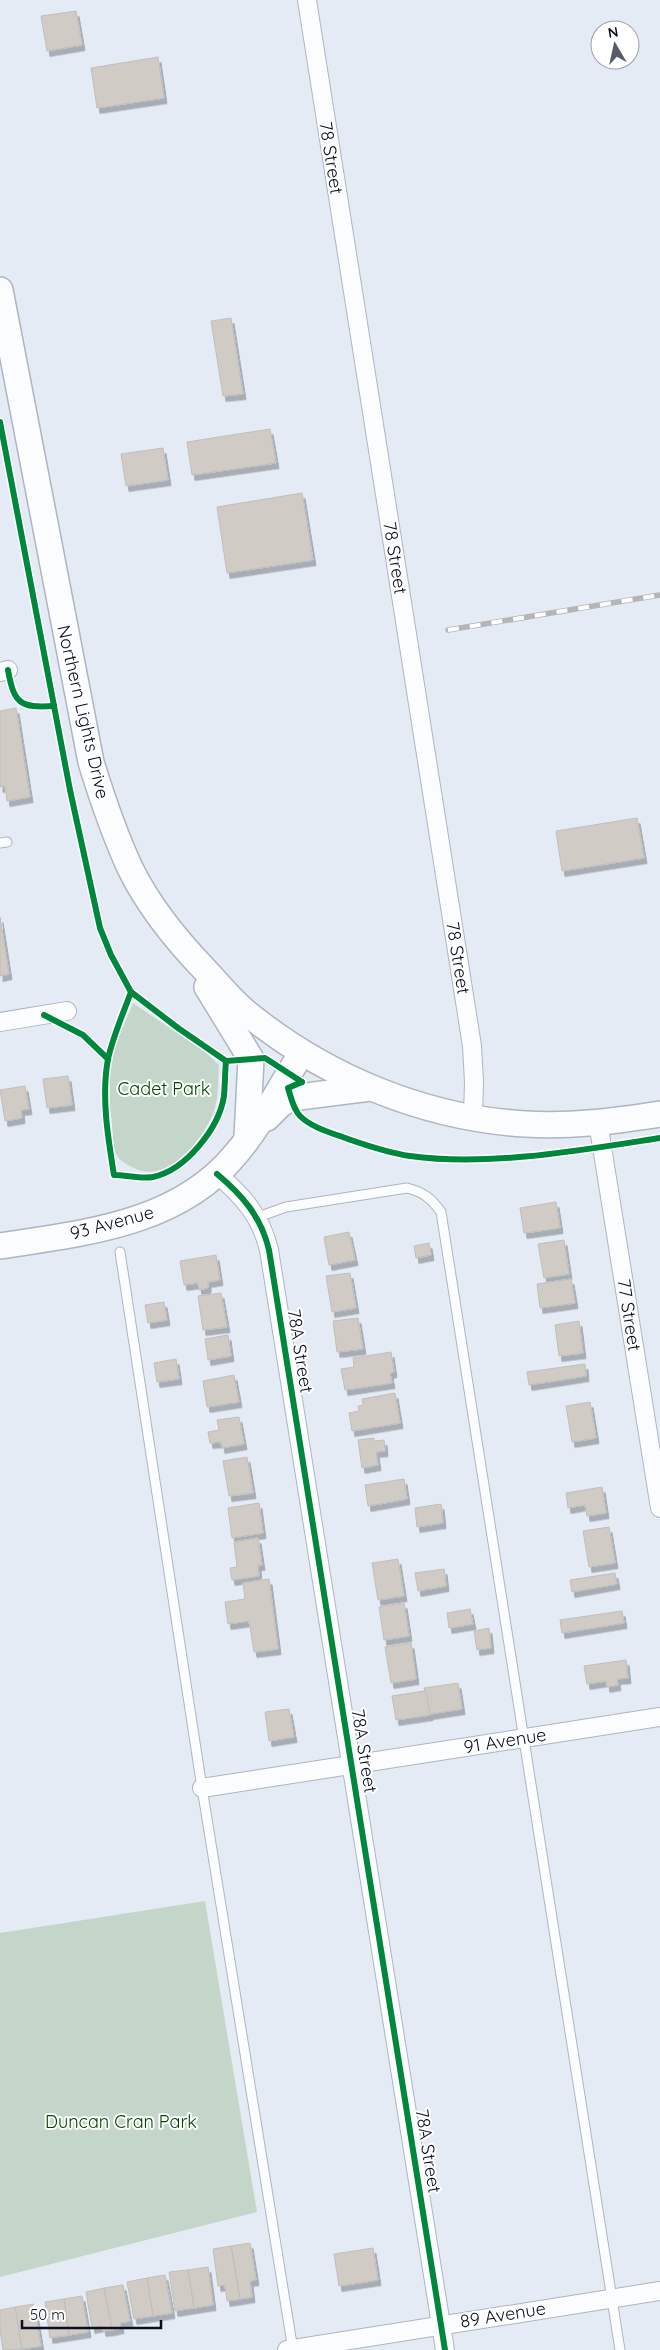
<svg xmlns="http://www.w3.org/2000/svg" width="660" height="2350" font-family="Quicksand,sans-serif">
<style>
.green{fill:#c4d6c9}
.building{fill:#d0ccc5;stroke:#c0bebb;filter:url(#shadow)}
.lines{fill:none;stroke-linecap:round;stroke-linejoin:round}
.service-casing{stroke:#aeb5c1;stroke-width:11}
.minor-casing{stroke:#aeb5c1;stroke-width:20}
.secondary-casing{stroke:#aeb5c1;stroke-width:28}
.service{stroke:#fbfcfe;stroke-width:9}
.minor{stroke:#fbfcfe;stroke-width:18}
.secondary{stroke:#fbfcfe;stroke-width:25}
.rail-casing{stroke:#b3b5b8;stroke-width:5.5}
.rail{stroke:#fff;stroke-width:4;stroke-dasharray:11;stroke-linecap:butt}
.cycleway-casing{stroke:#fff;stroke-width:9}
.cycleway{stroke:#00873e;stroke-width:6}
.labels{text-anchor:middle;stroke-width:4;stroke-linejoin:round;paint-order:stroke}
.street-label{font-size:18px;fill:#08101e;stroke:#fff}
.park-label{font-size:18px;fill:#024400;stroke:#fff}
</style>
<defs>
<filter id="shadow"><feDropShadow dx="3" dy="5.5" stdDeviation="0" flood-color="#0004"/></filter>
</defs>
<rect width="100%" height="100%" fill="#e5ebf5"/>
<!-- green -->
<g class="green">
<path d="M133,1003L205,1052L219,1065C218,1081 219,1099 213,1114C201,1141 168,1185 134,1168C127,1165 120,1161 116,1154C112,1146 113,1133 112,1124C109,1099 107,1074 114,1049C119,1034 127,1019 133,1003Z"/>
<path d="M205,1901L257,2212L0,2277V1933Z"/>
</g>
<!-- building -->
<g class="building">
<path d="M76,11L82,45L47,51L41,16Z"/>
<path d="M158,57L164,98L97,108L91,68Z"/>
<path d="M231,318L243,394L223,396L211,321Z"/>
<path d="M270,429L276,463L192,475L187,442Z"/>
<path d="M163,448L168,480L126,486L121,454Z"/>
<path d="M302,493L313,560L227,573L217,507Z"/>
<path d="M16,708L30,797L7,801L5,786L0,787V711Z"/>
<path d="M637,818L644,858L562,871L556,831Z"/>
<path d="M0,917L9,974L0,976Z"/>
<path d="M68,1076L72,1105L47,1108L43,1079Z"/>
<path d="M25,1086L29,1109L21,1110L22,1118L5,1121L0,1090Z"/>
<path d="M556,1202L560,1228L524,1233L520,1208Z"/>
<path d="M349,1232L355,1260L329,1265L324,1237Z"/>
<path d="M564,1240L569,1274L544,1278L538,1244Z"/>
<path d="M429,1243L431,1255L416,1258L414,1246Z"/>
<path d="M216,1255L220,1280L208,1282V1288L199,1290L198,1283L184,1285L180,1261Z"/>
<path d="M350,1273L356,1308L332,1312L326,1276Z"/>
<path d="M571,1279L575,1303L540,1308L537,1284Z"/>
<path d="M221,1293L227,1327L203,1330L198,1296Z"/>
<path d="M164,1302L167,1320L148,1323L145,1305Z"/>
<path d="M358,1318L363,1349L337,1352L333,1321Z"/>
<path d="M579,1321L583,1353L559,1356L555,1325Z"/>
<path d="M228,1335L231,1356L208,1360L205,1339Z"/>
<path d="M391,1352L394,1372L390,1373L392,1383L345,1390L341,1369L354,1367L353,1358Z"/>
<path d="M176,1359L179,1379L157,1382L154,1363Z"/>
<path d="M585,1364L586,1376L529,1385L527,1372Z"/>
<path d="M234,1375L239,1402L207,1407L203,1381Z"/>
<path d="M395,1393L400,1423L352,1431L349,1413L359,1411L358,1406L363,1405L362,1399Z"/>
<path d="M590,1402L596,1438L572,1442L566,1406Z"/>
<path d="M239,1417L244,1444L222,1448L221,1442L210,1443L208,1432L219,1430L217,1420Z"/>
<path d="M374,1438V1441L384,1440L385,1451L376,1452L378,1465L362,1468L358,1440Z"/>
<path d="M247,1457L253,1493L229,1496L223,1461Z"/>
<path d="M404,1479L407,1499L368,1506L365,1485Z"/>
<path d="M602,1487L606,1513L587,1516L585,1505L568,1508L566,1493Z"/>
<path d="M259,1503L263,1533L232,1538L228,1508Z"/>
<path d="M441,1504L443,1523L417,1527L415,1508Z"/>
<path d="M609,1527L615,1563L589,1567L583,1531Z"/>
<path d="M258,1538L262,1565H258L259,1576L232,1580L230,1568L237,1567L234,1542Z"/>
<path d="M398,1559L404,1596L378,1600L372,1563Z"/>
<path d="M444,1569L446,1586L418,1591L415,1573Z"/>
<path d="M615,1573L617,1584L572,1592L570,1580Z"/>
<path d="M269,1579L278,1649L254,1652L249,1621L228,1624L225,1602L245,1599L243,1583Z"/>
<path d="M404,1603L409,1636L384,1640L379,1607Z"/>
<path d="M470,1609L473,1624L449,1628L447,1613Z"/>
<path d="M622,1611L624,1623L562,1633L560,1620Z"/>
<path d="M489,1628L491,1648L477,1650L474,1631Z"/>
<path d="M411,1643L416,1679L391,1683L385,1647Z"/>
<path d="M626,1660L628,1678L617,1679L618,1685L607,1687L606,1681L587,1684L584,1666Z"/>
<path d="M458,1683L462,1709L430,1714L424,1688Z"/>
<path d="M424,1691H426L430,1715L396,1720L392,1696Z"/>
<path d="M289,1709L294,1737L269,1741L265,1712Z"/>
<path d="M250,2243L256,2280L250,2281L252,2297L240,2299L231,2246Z"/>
<path d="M231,2246L240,2299L227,2301L225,2285L218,2286L213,2249Z"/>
<path d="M373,2248L378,2280L339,2286L334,2254Z"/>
<path d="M208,2267L213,2305L194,2308L188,2270Z"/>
<path d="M188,2270L194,2308L175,2311L169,2272Z"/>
<path d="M165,2275L172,2313L153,2316L147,2278Z"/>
<path d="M147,2278L153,2316L134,2319L127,2282Z"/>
<path d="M123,2285L130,2321L120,2323L121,2328L112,2330L104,2288Z"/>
<path d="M104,2288L112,2330L103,2331L102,2326L92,2328L86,2292Z"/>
<path d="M82,2296L88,2332L69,2335L64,2299Z"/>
<path d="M64,2299L69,2335L50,2338L45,2302Z"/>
<path d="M34,2304L41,2346L22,2349L15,2307Z"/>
<path d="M15,2307L22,2349L3,2350L0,2331V2310Z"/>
</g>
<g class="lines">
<defs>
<g id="service">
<path d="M0,843L7,842"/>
<path d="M258,1217L286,1207L407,1188C423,1192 431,1198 441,1212L620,2350"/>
<path d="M120,1252L202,1788L293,2350"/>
</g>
<g id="minor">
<path d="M307,0L472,1046L474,1082L473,1116"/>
<path d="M0,672L8,670"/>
<path d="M0,1022L67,1011"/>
<path d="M598,1122L660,1508"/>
<path d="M217,1174C242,1195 261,1216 269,1250L445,2350"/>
<path d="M202,1788L660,1717"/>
<path d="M287,2350L660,2291"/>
</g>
<g id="secondary">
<path d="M0,290L91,762C102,798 114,833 130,868C149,907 176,940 206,971C219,985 233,1002 248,1014C326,1077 424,1118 525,1124C570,1127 615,1121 660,1114"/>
<path d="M207,987L251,1059L247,1137"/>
<path d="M267,1118L281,1104L291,1098L370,1088"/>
<path d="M0,1246C83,1233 177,1225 235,1155C261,1125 280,1087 301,1054"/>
</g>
</defs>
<!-- service casing -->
<use href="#service" class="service-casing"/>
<!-- minor casing -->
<use href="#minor" class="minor-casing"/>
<!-- secondary casing -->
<use href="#secondary" class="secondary-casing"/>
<!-- service -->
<use href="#service" class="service"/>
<!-- minor -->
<use href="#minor" class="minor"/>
<!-- secondary -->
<use href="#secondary" class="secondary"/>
<defs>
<path id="rail" d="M448,630L660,595"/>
</defs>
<!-- rail casing -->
<use href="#rail" class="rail-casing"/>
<!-- rail -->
<use href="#rail" class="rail"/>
<defs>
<g id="cycleway">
<path d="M0,422L70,790L100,928L111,955L131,992"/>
<path d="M8,670C14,704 20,708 54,706"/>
<path d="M44,1015L83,1035L108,1059"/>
<path d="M226,1061L178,1028L131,992C123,1014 113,1036 108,1059C101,1096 108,1138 114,1175C126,1175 141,1179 153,1177C186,1170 219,1128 224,1096C225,1084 225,1072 226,1061L265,1058L302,1082"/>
<path d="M302,1082L288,1088C291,1097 293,1109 300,1116C312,1128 332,1133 348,1139C368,1146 389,1153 410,1156C488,1167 583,1150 660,1138"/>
<path d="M217,1174C242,1195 261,1216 269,1250L445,2350"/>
</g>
</defs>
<!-- cycleway casing -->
<use href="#cycleway" class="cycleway-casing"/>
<!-- cycleway -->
<use href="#cycleway" class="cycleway"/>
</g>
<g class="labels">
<!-- street labels -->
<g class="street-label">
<text transform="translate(331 158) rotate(81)" y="6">78 Street</text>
<text transform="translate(395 558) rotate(81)" y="6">78 Street</text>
<text transform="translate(83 712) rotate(77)" y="6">Northern Lights Drive</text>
<text transform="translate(458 958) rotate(81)" y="6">78 Street</text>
<text transform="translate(112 1223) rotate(-15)" y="6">93 Avenue</text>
<text transform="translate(629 1315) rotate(81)" y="6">77 Street</text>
<text transform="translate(300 1351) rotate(81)" y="6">78A Street</text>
<text transform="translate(505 1741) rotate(-9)" y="6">91 Avenue</text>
<text transform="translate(364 1751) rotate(81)" y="6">78A Street</text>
<text transform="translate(428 2151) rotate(81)" y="6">78A Street</text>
<text transform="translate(503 2315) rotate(-9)" y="6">89 Avenue</text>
</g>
<!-- park labels -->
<g class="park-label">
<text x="164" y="1095">Cadet Park</text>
<text x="121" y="2128">Duncan Cran Park</text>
</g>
</g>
<!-- north arrow -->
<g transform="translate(615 45) rotate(351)"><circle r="24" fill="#ffffff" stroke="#9c9fa5"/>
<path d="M0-4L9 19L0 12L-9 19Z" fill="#555d69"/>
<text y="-8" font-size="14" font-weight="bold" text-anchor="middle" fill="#08101e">N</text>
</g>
<!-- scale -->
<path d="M22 2320v8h139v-8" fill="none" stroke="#08101e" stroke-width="2.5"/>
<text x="30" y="2320" font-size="15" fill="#08101e" stroke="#ffffff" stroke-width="4" paint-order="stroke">50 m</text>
</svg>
